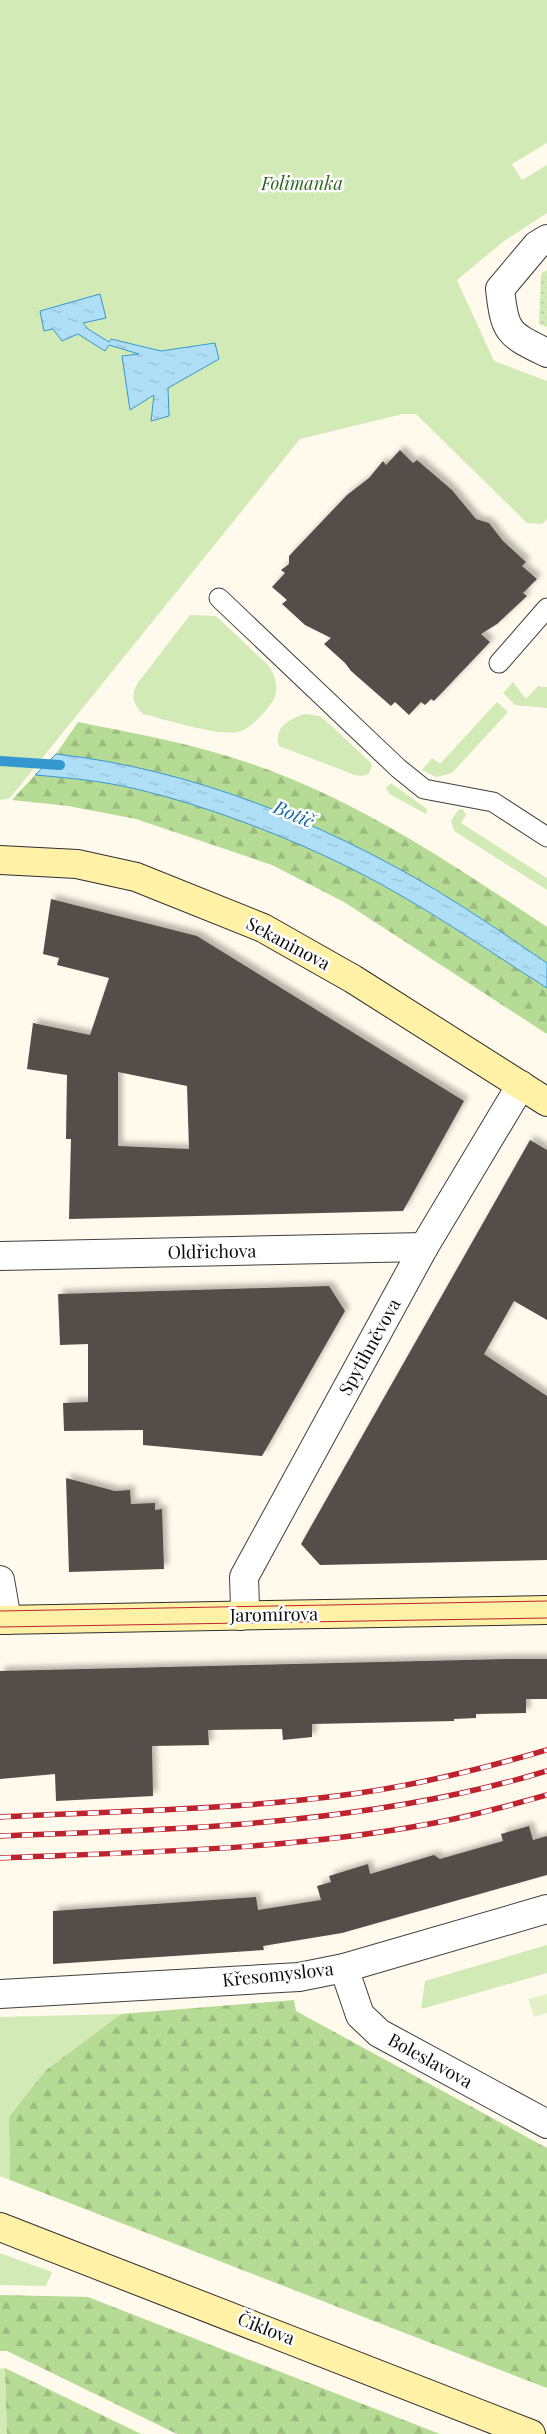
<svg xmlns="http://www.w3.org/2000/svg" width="547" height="2434" font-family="'Playfair Display',serif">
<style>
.grass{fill:#d2eab5;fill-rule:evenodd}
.forest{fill:url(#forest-firs)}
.garden{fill:url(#garden-dots)}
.pitch{fill:#e4f1c7}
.water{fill:url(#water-ripples);stroke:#3597d0}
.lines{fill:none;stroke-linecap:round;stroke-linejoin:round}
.stream{stroke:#3597d0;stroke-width:10}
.building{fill:#554d48;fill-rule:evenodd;filter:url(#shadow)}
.lane-casing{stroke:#3f3f3f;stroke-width:21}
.street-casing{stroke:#3f3f3f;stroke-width:30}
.secondary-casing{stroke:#2e2e2e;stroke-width:30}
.lane{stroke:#fff;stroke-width:19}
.street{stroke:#fff;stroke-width:28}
.secondary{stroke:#fff2a7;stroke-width:28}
.tram{stroke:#bf222f;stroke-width:1}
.rail-casing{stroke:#bf222f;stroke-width:5.5}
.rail{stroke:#fff;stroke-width:4;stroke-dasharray:11;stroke-linecap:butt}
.labels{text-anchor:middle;stroke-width:5;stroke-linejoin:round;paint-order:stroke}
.park-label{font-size:18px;font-style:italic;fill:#2d651c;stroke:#fff}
.street-label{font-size:18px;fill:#0c0c0c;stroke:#fff}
.water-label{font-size:19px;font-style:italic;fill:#1368a0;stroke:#fff}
</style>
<defs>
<pattern id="forest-firs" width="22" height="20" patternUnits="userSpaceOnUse" patternTransform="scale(1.25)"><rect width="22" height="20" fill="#b6db94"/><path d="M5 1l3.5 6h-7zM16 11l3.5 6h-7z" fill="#9bbb7e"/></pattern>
<pattern id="garden-dots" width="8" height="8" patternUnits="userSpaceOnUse" patternTransform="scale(1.25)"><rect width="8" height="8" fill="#d2eab5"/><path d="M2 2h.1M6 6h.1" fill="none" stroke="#b3c89a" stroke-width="1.8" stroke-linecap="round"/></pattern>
<pattern id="water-ripples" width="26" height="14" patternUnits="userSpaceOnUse" patternTransform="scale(1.25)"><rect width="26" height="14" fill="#afdff7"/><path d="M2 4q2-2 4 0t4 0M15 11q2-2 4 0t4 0" fill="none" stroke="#95bed3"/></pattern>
<filter id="shadow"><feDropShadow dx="4.5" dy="-4.5" stdDeviation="2.5" flood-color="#0004"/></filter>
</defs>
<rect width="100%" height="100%" fill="#fffaec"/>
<!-- grass -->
<g class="grass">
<path d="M0,0H547V143L512,164L522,180L547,165V213L504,241L457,280L494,361L547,381V519L542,524L527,523L416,414H403L300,439L10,798L0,800ZM99,294L83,322L88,329L109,342L111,339L161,351L214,343L168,388L169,416L151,421L155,395L130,409L122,356L140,354L109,345L105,351L78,334L62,341L53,329Z"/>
<path d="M190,615L216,616L269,666C277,679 280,693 270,705C263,714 251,728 241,731C221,738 165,719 143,714C133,704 131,696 137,684Z"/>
<path d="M513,682L526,699L538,686L547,687V708L515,705L503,693Z"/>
<path d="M497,702L508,712L452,773L436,777L422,770L432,758L440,764Z"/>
<path d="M305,714L320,716L326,721L370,762L372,766L369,774L361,776L355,775L279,746C273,728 290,718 305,714Z"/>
<path d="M391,783L427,809L426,814L389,794L386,788Z"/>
<path d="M463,809L466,815L461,823L547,878V890L454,831L451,821L458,810Z"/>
<path d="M547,1945V1973L421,2009L425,1981Z"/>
<path d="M121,2014L45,2071L9,2115L10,2180L0,2176V2017Z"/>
<path d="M0,2253L52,2272L46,2286L0,2285Z"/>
<path d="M5,2368L7,2434H0V2369Z"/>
</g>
<!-- forest -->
<g class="forest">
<path d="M78,722C137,734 195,744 252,764C358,800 454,865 547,927V963C510,938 474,913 436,890C320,821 190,769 56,754Z"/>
<path d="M35,775C69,778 103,781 136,789C208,806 291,838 356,871C422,905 484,948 547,988V1034L344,902L272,865L136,819L68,806L12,800Z"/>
<path d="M294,2000L296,2011L547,2148V2388L10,2180L9,2116L45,2071L121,2014Z"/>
<path d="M0,2295L88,2297L440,2434H177L7,2351H0Z"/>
<path d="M5,2368L141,2434H7Z"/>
</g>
<!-- garden -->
<path class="garden" d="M547,270V327L539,324L541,274Z"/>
<!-- pitch -->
<path class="pitch" d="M547,1994V2013L534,2017L528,1999Z"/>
<!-- water -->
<g class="water">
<path d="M100,294L106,318L83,323L88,329L109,342L111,339L161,351L215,343L219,359L168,388L169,416L151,421L154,395L130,410L122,356L139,354L109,345L105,351L78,334L62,341L53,329L44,331L40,311Z"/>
<path d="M56,754C190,769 320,821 436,890C474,913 510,938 547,963V988C484,948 423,905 356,871C291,838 208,806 136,789C103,781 69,778 35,775Z"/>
</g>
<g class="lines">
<!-- stream -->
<path class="stream" d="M0,761L60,765"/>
</g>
<!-- building -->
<g class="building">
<path d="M400,450L413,463L417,460L452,490L476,519L489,523L503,541L526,562L522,566L537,579L523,593L527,596L497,624L481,634L490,642L434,701L431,699L425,705L421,702L409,715L395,702L391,706L351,671L345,663L324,644L331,638L305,625L282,604L287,600L272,587L285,573L281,570L289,564V556L347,495L369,478L383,461L386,465Z"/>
<path d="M51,899L197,936L464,1101L403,1211L69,1219L71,1139H66L67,1075L27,1069L33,1023L90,1035L109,978L57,965L59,958L43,954ZM118,1072L187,1086L189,1149L118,1146Z"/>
<path d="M530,1140L547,1150V1320L514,1301L484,1354L547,1396V1560L320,1565L301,1544Z"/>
<path d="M329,1286L345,1311L262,1456L143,1445V1430L64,1431L63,1403L88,1402V1344L60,1345L58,1294Z"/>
<path d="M66,1478L115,1491L130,1490L131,1504L155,1503V1510L162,1509L164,1569L69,1572Z"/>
<path d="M507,1659H547V1699H526V1713L476,1714V1718L454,1719V1721L312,1724V1737L283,1740L282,1729L208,1730L209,1745L152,1746L153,1796L56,1801L55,1774L0,1779V1671Z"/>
<path d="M529,1826L533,1840L547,1836V1875L342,1933L263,1946L264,1950L53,1964V1911L256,1897L258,1910L321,1900L317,1886L331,1882L329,1876L368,1864L370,1874L434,1855L440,1859L503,1841L501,1834Z"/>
</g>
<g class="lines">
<defs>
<g id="lane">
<path d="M219,598L398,768L424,789L493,802L547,837"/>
<path d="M499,663L547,608"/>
</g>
<g id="street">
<path d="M547,239L537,245L500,289C505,333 508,334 547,353"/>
<path d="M0,1256L424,1247"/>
<path d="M0,1580L7,1620"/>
<path d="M240,1616L245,1607L244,1577L424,1247L521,1085"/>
<path d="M344,1968L360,2015L379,2033L547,2124"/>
<path d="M0,1994L299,1977L344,1968L547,1909"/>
</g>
<g id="secondary">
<path d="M0,860L77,864L136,877L263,928L353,979L547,1102"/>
<path d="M0,1620L547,1610"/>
<path d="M0,2227L531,2434"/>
</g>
</defs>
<!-- lane casing -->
<use href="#lane" class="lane-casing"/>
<!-- street casing -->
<use href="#street" class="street-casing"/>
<!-- secondary casing -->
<use href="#secondary" class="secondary-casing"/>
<!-- lane -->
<use href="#lane" class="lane"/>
<!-- street -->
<use href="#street" class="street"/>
<!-- secondary -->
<use href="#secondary" class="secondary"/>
<!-- tram -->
<g class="tram">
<path d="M0,1611L547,1601"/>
<path d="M0,1627L547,1618"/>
</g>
<defs>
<g id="rail">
<path d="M0,1817C119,1811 240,1810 359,1793C423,1784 485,1768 547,1750"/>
<path d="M0,1836C184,1829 369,1825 547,1771"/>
<path d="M0,1858C143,1852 289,1850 429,1824C469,1817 508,1806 547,1795"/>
</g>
</defs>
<!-- rail casing -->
<use href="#rail" class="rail-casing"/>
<!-- rail -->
<use href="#rail" class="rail"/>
</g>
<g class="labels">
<!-- park labels -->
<g class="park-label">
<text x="302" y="190">Folimanka</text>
</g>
<!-- street labels -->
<g class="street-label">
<text transform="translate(288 944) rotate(28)" y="6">Sekaninova</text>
<text transform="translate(212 1252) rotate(-1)" y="6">Oldřichova</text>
<text transform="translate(370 1347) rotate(-61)" y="6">Spytihněvova</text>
<text transform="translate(274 1615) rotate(-1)" y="6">Jaromírova</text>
<text transform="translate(278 1975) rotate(-6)" y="6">Křesomyslova</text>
<text transform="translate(430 2061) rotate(29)" y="6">Boleslavova</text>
<text transform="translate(266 2329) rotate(21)" y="6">Čiklova</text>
</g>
<!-- water labels -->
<g class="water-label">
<text transform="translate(294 814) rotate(23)" y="7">Botič</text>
</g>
</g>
</svg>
